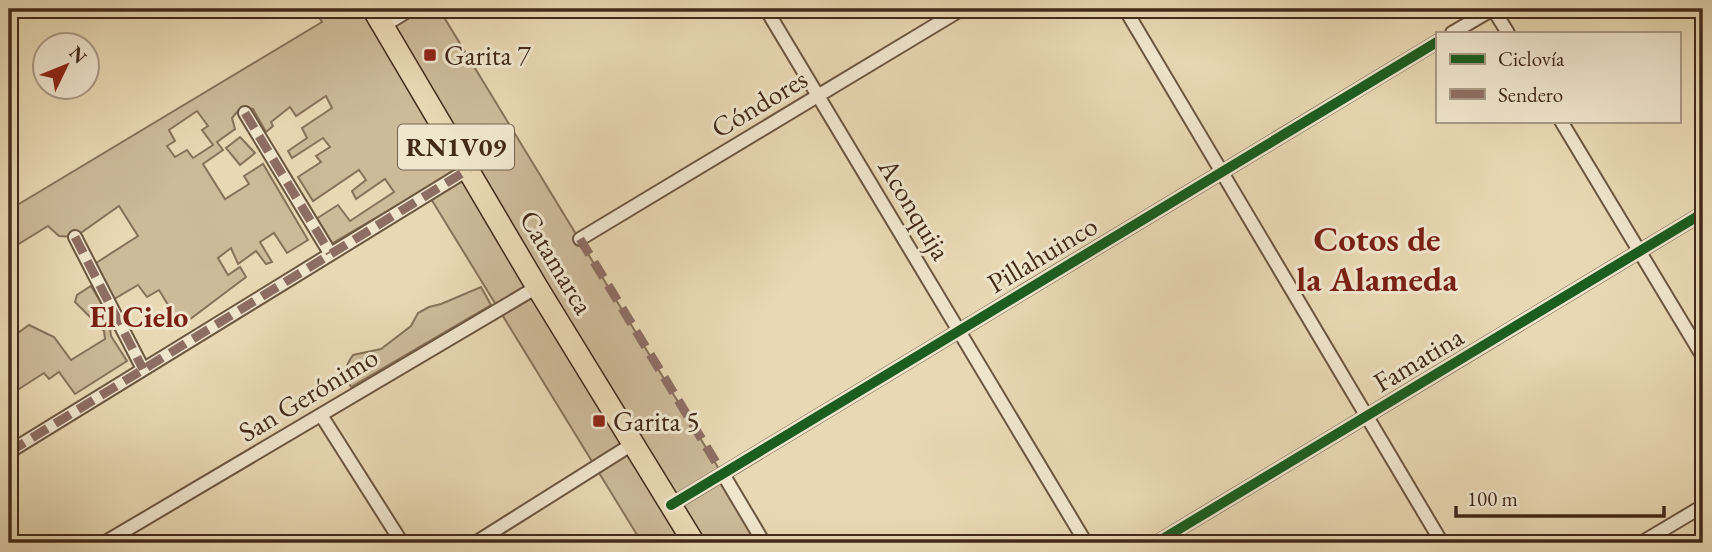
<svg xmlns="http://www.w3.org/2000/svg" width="1712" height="552" font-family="'EB Garamond',serif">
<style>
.green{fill:#ccba99;stroke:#877259;stroke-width:2;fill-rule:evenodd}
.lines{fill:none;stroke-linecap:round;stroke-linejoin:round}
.minor-casing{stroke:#6c5640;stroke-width:16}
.primary-casing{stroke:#422a19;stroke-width:24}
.minor{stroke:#f0e6ce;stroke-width:12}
.primary{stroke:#e8d8b3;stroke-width:21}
.quiet{stroke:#8d6e63;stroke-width:9;stroke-dasharray:18 9;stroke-linecap:butt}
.cycleway-casing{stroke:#f0e6ce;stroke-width:15}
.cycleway{stroke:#1b5e20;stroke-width:10}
.poi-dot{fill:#8f2418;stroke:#f0e6ce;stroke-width:2.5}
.labels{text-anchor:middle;stroke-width:6;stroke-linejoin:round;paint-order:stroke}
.shield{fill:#f0e6ce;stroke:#76624f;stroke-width:2}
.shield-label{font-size:26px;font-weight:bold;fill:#422a19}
.poi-label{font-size:28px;fill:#422a19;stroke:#f0e6ce;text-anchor:start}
.street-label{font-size:28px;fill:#422a19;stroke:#f0e6ce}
.neighbourhood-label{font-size:30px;font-weight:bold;fill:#7a1f14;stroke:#f0e6ce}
.district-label{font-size:35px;font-weight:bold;fill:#7a1f14;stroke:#f0e6ce}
</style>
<rect width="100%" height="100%" fill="#e8d8b3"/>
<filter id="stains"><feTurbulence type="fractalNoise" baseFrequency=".00286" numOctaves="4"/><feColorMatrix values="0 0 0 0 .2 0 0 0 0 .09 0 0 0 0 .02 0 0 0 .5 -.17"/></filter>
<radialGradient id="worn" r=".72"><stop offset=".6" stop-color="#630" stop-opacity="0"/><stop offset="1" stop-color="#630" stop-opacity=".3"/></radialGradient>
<!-- green -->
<g class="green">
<path d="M314,9H439L764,543H642L425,189L331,244L316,219L338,205L350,221L394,192L385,179L356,199L352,191L366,180L359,170L313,201L298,177L321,162L316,156L330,147L323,138L292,158L288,151L307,138L302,128L332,108L326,96L296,116L290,107L271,122L273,126L266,132L253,109L241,107L232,118L235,129L217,142L223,150L203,164L225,199L249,184L244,176L263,164L308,240L287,253L274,233L260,242L272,262L266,264L256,251L238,264L231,248L218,258L228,275L240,267L246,277L181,326L159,290L147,297L138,285L114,299L96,263L138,236L119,206L75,237L59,236L48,226L9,250V210L322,22ZM197,111L208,126L202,130L213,145L193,158L187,150L175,157L167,146L175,141L169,130Z"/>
<path d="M240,137L255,153L240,165L226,148Z"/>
<path d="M91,286L108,314L111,336L127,361L75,394L59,372L49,379L44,373L19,389L13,382L9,385V325L15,335L29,325L54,337L71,360L105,339L104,331L75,302L77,295Z"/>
<path d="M481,287L491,305L351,387C343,373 344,368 353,355L381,349L411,326L418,313L429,307L441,304Z"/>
</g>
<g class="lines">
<defs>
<g id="minor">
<path d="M766,9L1086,543"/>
<path d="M1125,9L1442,543"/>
<path d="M383,26L411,9"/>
<path d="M1452,33L1493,9L1508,33"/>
<path d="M245,113L330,253"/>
<path d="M1561,121L1703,357"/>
<path d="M75,237L143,369"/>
<path d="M580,239L962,9"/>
<path d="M321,415L402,543"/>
<path d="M9,452L469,169"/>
<path d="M723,474L764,543"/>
<path d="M671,505L1437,42"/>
<path d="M104,543L537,287"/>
<path d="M475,543L634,443"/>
<path d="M1156,543L1703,213"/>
<path d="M1641,543L1703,506"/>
</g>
<path id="primary" d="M373,9L537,287L694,543"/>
</defs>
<!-- minor casing -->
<use href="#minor" class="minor-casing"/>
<!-- primary casing -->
<use href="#primary" class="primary-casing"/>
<!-- minor -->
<use href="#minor" class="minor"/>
<!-- primary -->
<use href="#primary" class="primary"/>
<!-- quiet -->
<g class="quiet">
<path d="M245,113L330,253"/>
<path d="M75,237L143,369"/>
<path d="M580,239L723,474"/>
<path d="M9,452L469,169"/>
</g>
<defs>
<g id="cycleway">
<path d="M671,505L1437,42"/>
<path d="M1156,543L1703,213"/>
</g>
</defs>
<!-- cycleway casing -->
<use href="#cycleway" class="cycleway-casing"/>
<!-- cycleway -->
<use href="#cycleway" class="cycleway"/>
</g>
<!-- markers -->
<g class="poi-dot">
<rect x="423" y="48" width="14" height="14" rx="3.5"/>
<rect x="592" y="414" width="14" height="14" rx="3.5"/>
</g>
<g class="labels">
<!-- shield labels -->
<rect class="shield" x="398" y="124.5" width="116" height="45" rx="5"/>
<g class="shield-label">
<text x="456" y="156">RN1V09</text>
</g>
<!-- poi labels -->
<g class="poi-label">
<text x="444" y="65">Garita 7</text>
<text x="613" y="431">Garita 5</text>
</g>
<!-- street labels -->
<g class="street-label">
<text transform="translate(759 103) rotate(-31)" y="10">Cóndores</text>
<text transform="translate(915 209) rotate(59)" y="10">Aconquija</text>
<text transform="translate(1042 254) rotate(-31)" y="10">Pillahuinco</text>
<text transform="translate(557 262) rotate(59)" y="10">Catamarca</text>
<text transform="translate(1418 359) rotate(-31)" y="10">Famatina</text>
<text transform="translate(308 394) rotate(-31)" y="10">San Gerónimo</text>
</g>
<!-- neighbourhood labels -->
<g class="neighbourhood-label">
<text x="139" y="327">El Cielo</text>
</g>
<!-- district labels -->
<g class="district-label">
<text x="1377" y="251">Cotos de<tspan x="1377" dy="40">la Alameda</tspan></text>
</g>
</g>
<!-- margin -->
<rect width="1712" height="552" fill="none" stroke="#e8d8b3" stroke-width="35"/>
<rect x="10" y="10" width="1691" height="531" fill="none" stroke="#422a19" stroke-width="3.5"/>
<rect x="18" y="18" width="1677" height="517" fill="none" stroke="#422a19" stroke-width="2"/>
<!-- legend -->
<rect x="1436" y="32" width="245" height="91" fill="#f0e6ce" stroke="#aa9b86" stroke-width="2"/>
<rect x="1450" y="54" width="35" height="10" fill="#1b5e20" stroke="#aa9b86" stroke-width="2"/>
<text x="1498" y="66" font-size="21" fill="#422a19">Ciclovía</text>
<rect x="1450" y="89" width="35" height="10" fill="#8d6e63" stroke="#aa9b86" stroke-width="2"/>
<text x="1498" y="102" font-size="21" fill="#422a19">Sendero</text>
<!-- north arrow -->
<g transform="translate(66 66) rotate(47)"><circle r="33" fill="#f0e6ce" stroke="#aa9b86" stroke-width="2"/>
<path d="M0-5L12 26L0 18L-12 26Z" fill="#8f2418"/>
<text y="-10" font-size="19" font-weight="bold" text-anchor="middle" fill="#422a19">N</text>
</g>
<!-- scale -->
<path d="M1456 506v10h208v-10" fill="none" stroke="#422a19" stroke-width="3.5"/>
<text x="1467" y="506" font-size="21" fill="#422a19" stroke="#f0e6ce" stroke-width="5" paint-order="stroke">100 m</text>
<rect width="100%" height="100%" filter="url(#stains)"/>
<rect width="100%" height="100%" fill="url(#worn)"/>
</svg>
